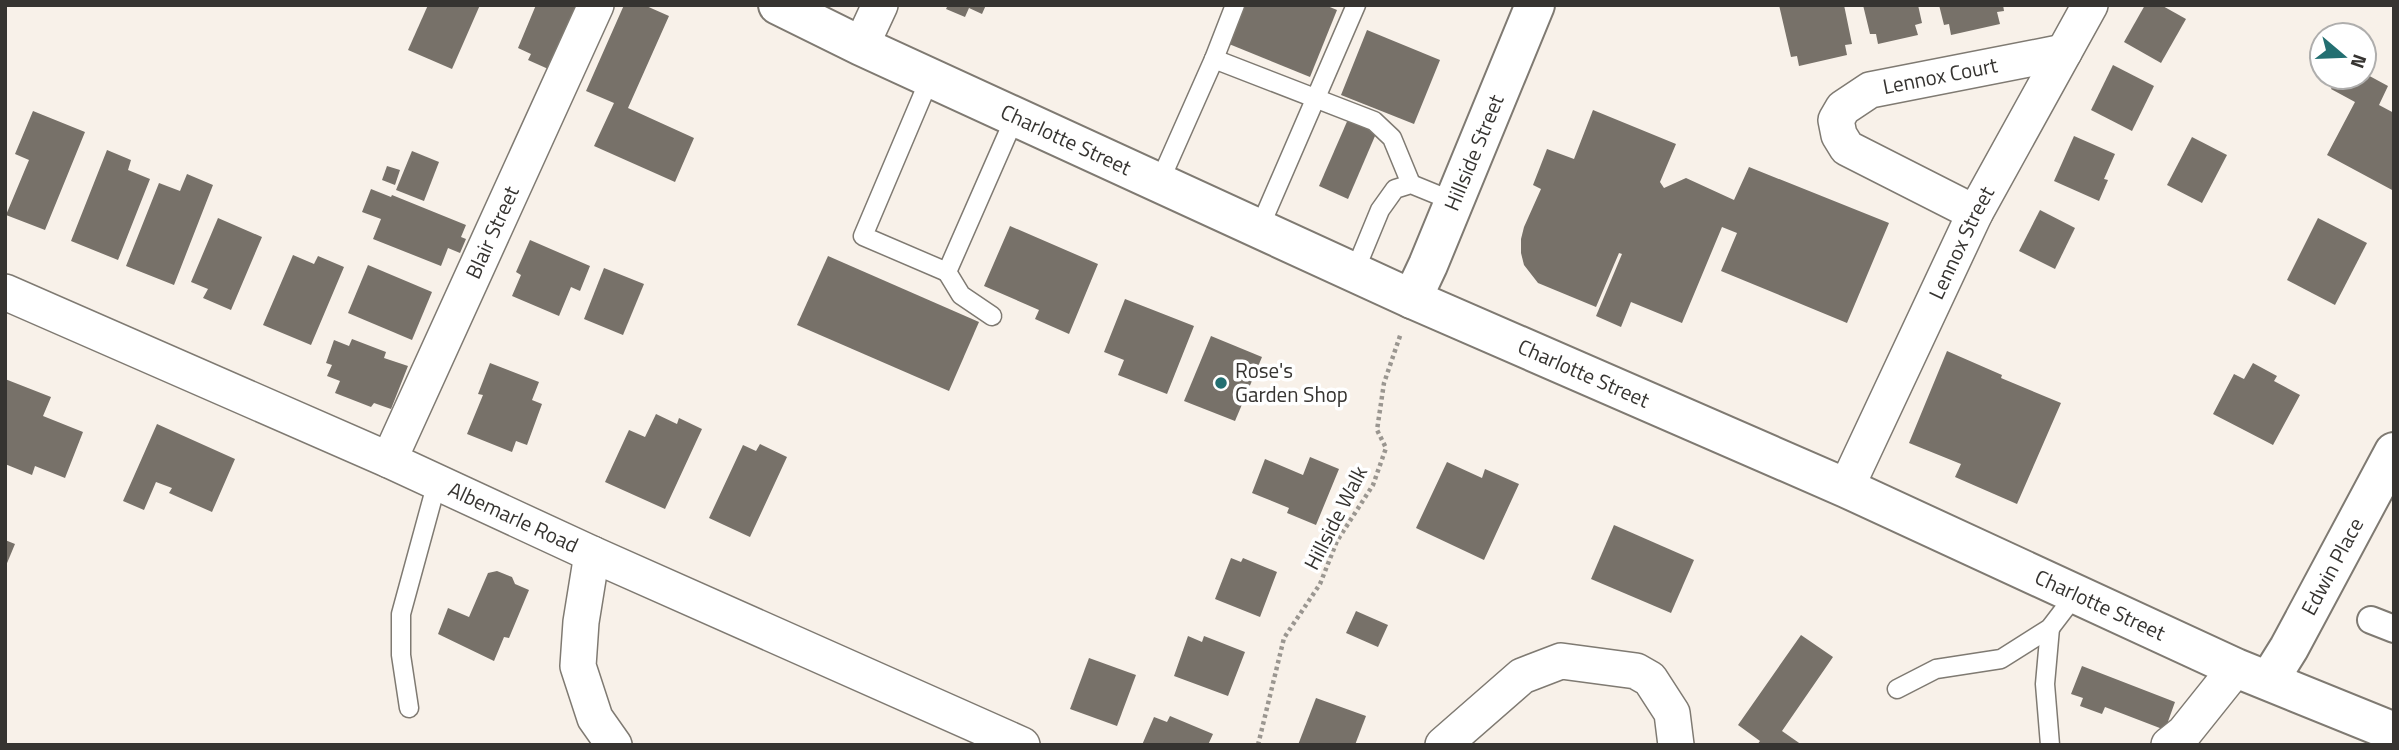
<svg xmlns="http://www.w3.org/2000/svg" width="2399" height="750" font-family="'Titillium Web',sans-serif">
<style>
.building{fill:#777169}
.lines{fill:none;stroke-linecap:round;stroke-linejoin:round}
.service-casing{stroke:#7f7a72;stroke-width:21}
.pedestrian-casing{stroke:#7f7a72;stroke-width:30}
.minor-casing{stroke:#7f7a72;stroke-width:38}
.tertiary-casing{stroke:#7f7a72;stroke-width:42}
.path{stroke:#9a9690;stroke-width:4.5;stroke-dasharray:3.5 3.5;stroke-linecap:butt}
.service{stroke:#fff;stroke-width:18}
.pedestrian{stroke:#fff;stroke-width:26}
.minor{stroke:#fff;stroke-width:35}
.tertiary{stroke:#fff;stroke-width:38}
.poi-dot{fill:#236f71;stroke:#fff;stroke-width:2.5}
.labels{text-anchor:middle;stroke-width:7;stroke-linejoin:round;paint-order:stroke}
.street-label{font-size:21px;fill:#363431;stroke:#fff}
.poi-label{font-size:21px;fill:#363431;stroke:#fff;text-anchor:start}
</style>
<rect width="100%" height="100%" fill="#f8f1e9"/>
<!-- building -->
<g class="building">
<path d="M428,5H480L452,69L408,50Z"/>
<path d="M536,5H573L583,10L555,72L528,60L531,54L518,48Z"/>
<path d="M624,5H644L669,16L628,108L694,138L675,182L594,146L614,103L586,91Z"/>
<path d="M948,5H986L982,14L969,8L965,17L946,9Z"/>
<path d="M1245,5H1325L1337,10L1310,77L1229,44Z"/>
<path d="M1779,5H1844L1852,44L1845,45L1847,55L1799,66L1797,56L1791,57Z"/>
<path d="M1863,5H1918L1922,23L1915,25L1918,35L1878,44L1876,34H1870Z"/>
<path d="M1939,5H2003L2004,11L1997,12L2000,24L1951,35L1949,24L1944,25Z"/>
<path d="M2145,5H2161L2186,19L2161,63L2124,42Z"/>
<path d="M1367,30L1440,60L1414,124L1341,95Z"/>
<path d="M2113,65L2154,86L2132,131L2091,110Z"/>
<path d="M2364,73L2388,86L2379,105L2394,113V191L2327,155L2355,102L2331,89L2338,77H2364Z"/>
<path d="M1593,110L1676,144L1660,182L1664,188L1686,178L1734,200L1749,167L1889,223L1847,323L1721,271L1737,233L1722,227L1682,323L1631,302L1621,327L1596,316L1622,254L1619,253L1596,307L1538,283L1524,265L1521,253V239L1524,227L1541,189L1533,185L1547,149L1574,159Z"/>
<path d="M33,111L85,132L45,230L6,215L29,160L15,154Z"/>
<path d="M1349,117L1378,129L1348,199L1319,186Z"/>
<path d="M2074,136L2115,154L2104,179L2108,180L2099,201L2054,181Z"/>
<path d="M2192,137L2227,155L2202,203L2167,185Z"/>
<path d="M107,150L131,160L128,170L150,179L118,260L71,241Z"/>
<path d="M412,151L439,162L424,201L396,190Z"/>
<path d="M387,166L400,170L395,185L382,180Z"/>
<path d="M187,174L213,185L174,285L126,266L159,183L180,191Z"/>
<path d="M371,189L391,197L392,195L466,225L461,237L466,239L460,253L448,248L441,266L373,239L381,219L362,212Z"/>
<path d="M2040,210L2075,228L2055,269L2019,251Z"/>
<path d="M218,218L262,237L231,310L203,298L208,289L191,282Z"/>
<path d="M2318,218L2367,243L2335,305L2287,280Z"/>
<path d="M1010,226L1098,264L1069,334L1035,319L1039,310L984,286Z"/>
<path d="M530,240L590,266L580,291L571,287L559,316L512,296L521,275L516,272Z"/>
<path d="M293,255L314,264L318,256L344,267L311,345L263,325Z"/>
<path d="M828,256L979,322L949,391L797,325Z"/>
<path d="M368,265L432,292L412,340L348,313Z"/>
<path d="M604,268L644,284L623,335L584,319Z"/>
<path d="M1125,299L1194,326L1167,394L1118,375L1124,360L1104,352Z"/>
<path d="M1211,336L1262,357L1235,421L1184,401Z"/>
<path d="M352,339L386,352L384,358L408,366L391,409L374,403L371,407L335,393L340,381L327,376L332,365L326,363L334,340L349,346Z"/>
<path d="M1947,351L2002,375L2001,378L2061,403L2017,504L1955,477L1961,464L1909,443Z"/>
<path d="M490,363L539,382L532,400L542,404L527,445L516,441L512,452L467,434L483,395L478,394Z"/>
<path d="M2253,363L2277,376L2274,381L2300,395L2273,445L2213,414L2234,374L2244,379Z"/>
<path d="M5,379L51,397L43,416L83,432L65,478L35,466L32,475L5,464Z"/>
<path d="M656,414L677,424L679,418L702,429L665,509L605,482L629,430L645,437Z"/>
<path d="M157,424L235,459L212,512L169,493L172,488L156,482L144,510L123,501Z"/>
<path d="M760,444L787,457L750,537L709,518L743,445L756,451Z"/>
<path d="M1310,457L1339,469L1316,525L1287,513L1289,508L1252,493L1265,459L1303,475Z"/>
<path d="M1447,462L1482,478L1485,469L1519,484L1484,560L1416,528Z"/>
<path d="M1614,525L1694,560L1671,613L1591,579Z"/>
<path d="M5,540L15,544L5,568Z"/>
<path d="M1231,558L1241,562L1243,558L1277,572L1260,617L1215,599Z"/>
<path d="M497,571L512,577L515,584L529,590L509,638L504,637L494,661L438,634L448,608L469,617L488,573Z"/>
<path d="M1356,611L1388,625L1378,647L1346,633Z"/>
<path d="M1801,635L1833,657L1782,731L1802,745H1757L1760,741L1738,725Z"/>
<path d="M1188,636L1202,642L1204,636L1245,652L1228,696L1174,676Z"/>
<path d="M1089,658L1136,675L1117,726L1070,709Z"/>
<path d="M2082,666L2175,702L2165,730L2105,707L2102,714L2080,706L2083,698L2071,694Z"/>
<path d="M1316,698L1366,716L1355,745H1298Z"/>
<path d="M1170,716L1213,734L1208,745H1142L1154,717L1167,722Z"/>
</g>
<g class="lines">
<defs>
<g id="service">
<path d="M1214,59L1374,121L1392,138L1411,184"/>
<path d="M930,78L863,236L947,272L1015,117"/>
<path d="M1159,183L1214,59L1235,5"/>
<path d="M1259,229L1356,5"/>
<path d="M947,272L961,295L992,316"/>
<path d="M1354,273L1380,210L1395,189L1411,184L1455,202"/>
<path d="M2050,628L2045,684L2050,745"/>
<path d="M1897,689L1936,669L2001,659L2050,628L2076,594"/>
<path d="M409,708L401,655V614L437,482"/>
</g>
<path id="pedestrian" d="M2371,620L2394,629"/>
<g id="minor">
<path d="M861,46L880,5"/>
<path id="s1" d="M1975,213L1847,148L1839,135L1836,120L1843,108L1870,90L2064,52"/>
<path id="s2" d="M5,292L389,460L592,554L1022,745"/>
<path id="s3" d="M389,460L596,5"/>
<path id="s4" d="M1846,488L1975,213L2090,5"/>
<path d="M592,554L581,622L578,666L595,718L614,745"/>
<path d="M1443,745L1522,676L1561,661L1636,671L1650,679L1672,713L1676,745"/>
<path d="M2169,745L2184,733L2236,668"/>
</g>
<g id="tertiary">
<path id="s5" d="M778,5L861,46L1412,299L1846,488L2236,668L2394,732"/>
<path id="s6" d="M1412,299L1428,265L1535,5"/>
<path id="s7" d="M2269,680L2289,648L2394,452"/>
</g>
</defs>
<!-- service casing -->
<use href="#service" class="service-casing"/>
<!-- pedestrian casing -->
<use href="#pedestrian" class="pedestrian-casing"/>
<!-- minor casing -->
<use href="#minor" class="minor-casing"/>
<!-- tertiary casing -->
<use href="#tertiary" class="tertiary-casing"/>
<!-- path -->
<path class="path" d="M1258,745L1284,638L1320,584L1337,541L1373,485L1386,448L1377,430L1384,383L1401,333"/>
<!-- service -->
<use href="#service" class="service"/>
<!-- pedestrian -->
<use href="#pedestrian" class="pedestrian"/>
<!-- minor -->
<use href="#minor" class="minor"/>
<!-- tertiary -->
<use href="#tertiary" class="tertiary"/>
</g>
<!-- markers -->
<circle class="poi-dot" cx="1221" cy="383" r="7"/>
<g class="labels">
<!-- street labels -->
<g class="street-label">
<text dy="7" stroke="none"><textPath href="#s1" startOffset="292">Lennox Court</textPath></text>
<text dy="7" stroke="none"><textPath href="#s5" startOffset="318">Charlotte Street</textPath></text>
<text dy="7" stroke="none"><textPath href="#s6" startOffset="159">Hillside Street</textPath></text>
<text dy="7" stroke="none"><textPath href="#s3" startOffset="250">Blair Street</textPath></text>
<text dy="7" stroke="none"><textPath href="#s4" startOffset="271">Lennox Street</textPath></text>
<text dy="7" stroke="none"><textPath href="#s5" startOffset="886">Charlotte Street</textPath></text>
<text dy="7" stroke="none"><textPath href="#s2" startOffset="556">Albemarle Road</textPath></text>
<text transform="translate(1336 518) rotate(-63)" y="7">Hillside Walk</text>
<text dy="7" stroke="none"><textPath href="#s7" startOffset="130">Edwin Place</textPath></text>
<text dy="7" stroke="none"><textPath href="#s5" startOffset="1452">Charlotte Street</textPath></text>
</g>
<!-- poi labels -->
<g class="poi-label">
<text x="1235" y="378">Rose's<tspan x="1235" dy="24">Garden Shop</tspan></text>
</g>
</g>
<!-- border -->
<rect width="2399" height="750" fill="none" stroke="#363431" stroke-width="14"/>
<!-- north arrow -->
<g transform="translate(2343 56) rotate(109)"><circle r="33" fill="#ffffff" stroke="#afaead" stroke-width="2"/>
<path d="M0-5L12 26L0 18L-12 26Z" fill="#236f71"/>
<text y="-10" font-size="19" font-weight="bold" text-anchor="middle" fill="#363431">N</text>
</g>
</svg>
